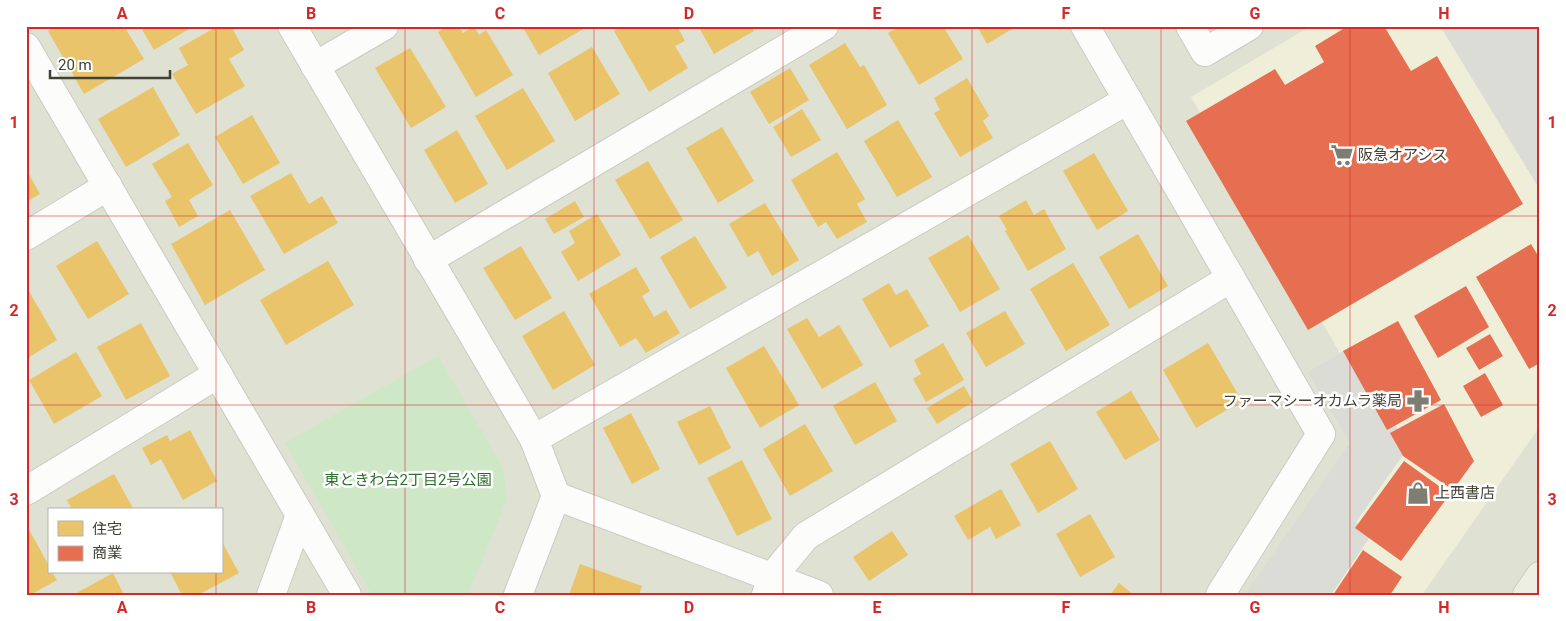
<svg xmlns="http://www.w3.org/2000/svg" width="1566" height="621" font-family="Roboto,'Noto Sans JP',sans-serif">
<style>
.residential{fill:#dfe1d3;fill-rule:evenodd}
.commercial{fill:#efefd9}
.green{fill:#cee7c7}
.parking{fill:#dcdcd6}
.homes{fill:#e9c46a}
.shops{fill:#e76f51}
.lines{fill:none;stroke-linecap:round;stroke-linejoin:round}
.minor-casing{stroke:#cacbc4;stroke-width:30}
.major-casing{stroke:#cbceb4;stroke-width:30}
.minor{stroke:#fcfcfb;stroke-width:28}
.major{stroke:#edefe2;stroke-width:28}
.grid{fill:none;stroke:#d62828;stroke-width:1;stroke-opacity:0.55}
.labels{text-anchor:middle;stroke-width:5;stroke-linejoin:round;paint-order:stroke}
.poi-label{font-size:15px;fill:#414134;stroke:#fff;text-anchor:start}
.park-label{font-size:15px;fill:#2c6e2d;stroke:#fff}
.neatline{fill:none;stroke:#d62828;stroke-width:2}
.grid-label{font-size:16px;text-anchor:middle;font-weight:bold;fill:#d62828}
</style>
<rect width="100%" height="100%" fill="#ecede6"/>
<!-- residential -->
<path class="residential" d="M26,26H1540V595H26ZM49,510H221V572H49Z"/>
<!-- commercial -->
<path class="commercial" d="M1311,26H1540V426L1422,595H1244L1349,443L1307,372L1340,353L1191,97Z"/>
<!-- green -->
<path class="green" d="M438,356L503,468L507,499L468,595H372L285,443Z"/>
<!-- parking -->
<g class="parking">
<path d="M1440,26H1540V190Z"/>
<path d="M1352,346L1408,448L1356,522L1372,534L1331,595H1244L1349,443L1307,372Z"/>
</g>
<!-- homes -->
<g class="homes">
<path d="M56,26H124L144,59L84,94L48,31Z"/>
<path d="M140,26H194L154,50Z"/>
<path d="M218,26H231L244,50L229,59L245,86L196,114L172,74L188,65L179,48Z"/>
<path d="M448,26H459L463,33L474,26L479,35L486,30L513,75L476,97L438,32Z"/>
<path d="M522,26H584L585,28L539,55Z"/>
<path d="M622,26H677L685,41L675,46L688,68L649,92L614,31Z"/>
<path d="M698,26H751L754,31L714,54Z"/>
<path d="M900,26H943L963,59L919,85L888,33Z"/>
<path d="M977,26H1017L987,44Z"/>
<path d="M845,43L860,67L864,65L887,105L847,129L809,65Z"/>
<path d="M592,47L620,94L575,121L548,73Z"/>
<path d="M410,48L446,107L411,128L375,68Z"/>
<path d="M790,68L809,100L769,124L750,92Z"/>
<path d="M967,78L989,116L983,121L993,138L960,157L934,113L940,110L934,98Z"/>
<path d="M153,87L180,135L126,167L98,119Z"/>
<path d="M523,88L555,141L507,170L475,116Z"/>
<path d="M802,109L821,140L791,157L773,127Z"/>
<path d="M252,115L280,163L243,184L215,137Z"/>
<path d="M898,120L932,177L897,197L864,141Z"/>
<path d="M722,127L754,181L718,203L686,148Z"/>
<path d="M457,130L488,184L455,203L424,150Z"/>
<path d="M188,143L213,185L189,200L198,216L179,227L165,201L172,197L152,164Z"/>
<path d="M837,152L865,199L857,204L867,222L837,239L826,222L818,227L791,180Z"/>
<path d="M1094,153L1128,211L1097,230L1063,171Z"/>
<path d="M648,161L683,220L650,239L615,180Z"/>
<path d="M26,169L40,194L26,202Z"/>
<path d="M291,173L309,204L322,196L338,223L284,254L250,196Z"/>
<path d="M1026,200L1034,215L1044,209L1066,249L1028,271L1005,231L1007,230L999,216Z"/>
<path d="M575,201L584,217L554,234L545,219Z"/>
<path d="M765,203L799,260L772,276L758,251L748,257L729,224Z"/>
<path d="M230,210L265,270L205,305L171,244Z"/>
<path d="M597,214L621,255L578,281L561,252L575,243L569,231Z"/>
<path d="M1138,234L1168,286L1129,309L1099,257Z"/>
<path d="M968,235L1000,289L960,312L928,258Z"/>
<path d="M695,236L727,288L690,309L660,257Z"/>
<path d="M97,241L129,294L88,319L56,266Z"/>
<path d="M521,246L552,298L515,320L483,268Z"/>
<path d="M328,261L354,305L286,345L260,300Z"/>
<path d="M1073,263L1110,325L1066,351L1030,289Z"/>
<path d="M636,267L650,291L642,296L654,317L666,310L680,333L646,353L636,338L620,347L589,294Z"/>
<path d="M889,283L896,295L907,289L929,326L890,348L862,299Z"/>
<path d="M26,286L57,340L26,359Z"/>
<path d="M564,311L595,365L553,390L522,336Z"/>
<path d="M1005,311L1025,344L986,367L966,333Z"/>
<path d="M807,318L819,337L839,325L863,365L822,389L787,329Z"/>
<path d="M141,323L170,376L126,400L97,347Z"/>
<path d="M943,343L964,380L926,402L913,379L921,374L914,360Z"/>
<path d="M1208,343L1242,401L1196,428L1163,370Z"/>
<path d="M764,346L799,405L760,428L726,368Z"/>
<path d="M76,352L102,396L54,424L29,380Z"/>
<path d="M875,382L897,421L855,445L833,406Z"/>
<path d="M964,386L973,402L937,424L927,408Z"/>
<path d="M1131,391L1160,440L1125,460L1096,412Z"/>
<path d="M710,406L731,448L699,465L677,422Z"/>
<path d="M631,413L660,469L632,484L603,428Z"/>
<path d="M805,424L833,471L790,496L763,449Z"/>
<path d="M190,430L217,481L183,500L161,459L151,465L142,448L167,435L170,441Z"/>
<path d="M1050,441L1078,489L1038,513L1010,464Z"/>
<path d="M742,460L772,519L737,536L707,478Z"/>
<path d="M114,474L134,510H72L67,500Z"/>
<path d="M1001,489L1021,525L996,539L990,527L968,540L954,516Z"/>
<path d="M1090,514L1115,557L1080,577L1056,534Z"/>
<path d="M26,524L49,566V572H52L57,580L30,595L26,589Z"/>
<path d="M892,531L908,555L869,581L853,557Z"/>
<path d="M221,540L239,573L198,595H182L170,572H221Z"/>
<path d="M580,564L642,586L639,595H569Z"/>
<path d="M113,573L124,595H73Z"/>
<path d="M1119,583L1134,595H1110Z"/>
</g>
<!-- shops -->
<g class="shops">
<path d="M1348,26H1384L1411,71L1437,56L1523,204L1308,330L1186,121L1275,69L1285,85L1324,62L1315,46Z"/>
<path d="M1531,244L1540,259V363L1529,369L1476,277Z"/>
<path d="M1466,286L1489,327L1438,358L1414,316Z"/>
<path d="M1398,321L1441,400L1387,430L1343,351Z"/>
<path d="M1490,334L1503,356L1479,370L1466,348Z"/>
<path d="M1485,373L1503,405L1481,417L1463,386Z"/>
<path d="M1444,404L1474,461L1453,490L1403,456L1390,433Z"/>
<path d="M1404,461L1450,494L1401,561L1355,528Z"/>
<path d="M1363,550L1402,577L1390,595H1333Z"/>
</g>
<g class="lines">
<defs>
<g id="minor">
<path d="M292,26L534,439L556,496L518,595"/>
<path d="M1085,26L1321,434L1220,595"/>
<path d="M1190,26L1205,52L1249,26"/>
<path d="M26,47L347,595"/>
<path d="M315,66L384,26"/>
<path d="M26,236L108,186"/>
<path d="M428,260L824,26"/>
<path d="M534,439L1128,100"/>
<path d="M26,491L218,374"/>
<path d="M556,496L819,595"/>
<path d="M271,595L300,515"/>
<path d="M766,595L772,577L806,536L1231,278"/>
</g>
<path id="major" d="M1527,595L1540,576"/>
</defs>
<!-- minor casing -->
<use href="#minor" class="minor-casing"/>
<!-- major casing -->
<use href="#major" class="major-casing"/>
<!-- minor -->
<use href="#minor" class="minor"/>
<!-- major -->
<use href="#major" class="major"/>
</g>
<!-- grid -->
<path class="grid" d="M216,26V510M405,26V595M594,26V595M783,26V595M972,26V595M1161,26V595M1350,26V595M26,216H1540M26,405H1540M216,572V595"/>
<!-- icons -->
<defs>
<symbol id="supermarket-bare" viewBox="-9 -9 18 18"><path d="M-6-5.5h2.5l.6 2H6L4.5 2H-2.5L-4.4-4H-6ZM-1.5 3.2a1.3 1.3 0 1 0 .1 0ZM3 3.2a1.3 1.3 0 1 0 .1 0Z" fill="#7d7d72" stroke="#fff" stroke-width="2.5" paint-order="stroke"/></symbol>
<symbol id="pharmacy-bare" viewBox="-9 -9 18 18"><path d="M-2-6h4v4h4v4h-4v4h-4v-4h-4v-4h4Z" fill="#7d7d72" stroke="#fff" stroke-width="2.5" paint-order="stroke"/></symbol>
<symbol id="shop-bare" viewBox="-9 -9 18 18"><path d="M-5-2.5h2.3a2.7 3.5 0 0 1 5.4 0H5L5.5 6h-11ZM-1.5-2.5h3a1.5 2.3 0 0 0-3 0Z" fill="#7d7d72" stroke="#fff" stroke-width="2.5" paint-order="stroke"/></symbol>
</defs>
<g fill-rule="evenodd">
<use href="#supermarket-bare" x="1326" y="139" width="32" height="32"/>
<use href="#pharmacy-bare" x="1402" y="385" width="32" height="32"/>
<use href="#shop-bare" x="1402" y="477" width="32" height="32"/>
</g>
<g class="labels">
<!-- poi labels -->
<g class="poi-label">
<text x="1358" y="160">阪急オアシス</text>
<text x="1402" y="406" text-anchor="end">ファーマシーオカムラ薬局</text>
<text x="1435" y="498">上西書店</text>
</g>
<!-- park labels -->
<g class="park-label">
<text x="408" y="485">東ときわ台2丁目2号公園</text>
</g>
</g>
<!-- border -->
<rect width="1566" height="621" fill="none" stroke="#ffffff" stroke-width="55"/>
<!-- legend -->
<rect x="48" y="508" width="175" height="65" fill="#ffffff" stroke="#b3b3ae"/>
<rect x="58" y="521" width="25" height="15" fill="#e9c46a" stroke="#b3b3ae"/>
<text x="92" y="534" font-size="15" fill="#414134">住宅</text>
<rect x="58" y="546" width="25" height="15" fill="#e76f51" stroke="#b3b3ae"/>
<text x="92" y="558" font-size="15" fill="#414134">商業</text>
<!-- scale -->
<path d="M50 70v8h120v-8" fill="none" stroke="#414134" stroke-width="2.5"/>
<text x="58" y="70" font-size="15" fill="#414134" stroke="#ffffff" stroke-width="4" paint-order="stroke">20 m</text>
<rect x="28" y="28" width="1510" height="566" class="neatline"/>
<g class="grid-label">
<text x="122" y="19">A</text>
<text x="311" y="19">B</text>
<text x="500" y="19">C</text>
<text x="689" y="19">D</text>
<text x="877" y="19">E</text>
<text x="1066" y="19">F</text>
<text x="1255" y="19">G</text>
<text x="1444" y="19">H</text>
<text x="14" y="128">1</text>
<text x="1552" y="128">1</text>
<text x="14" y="316">2</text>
<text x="1552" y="316">2</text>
<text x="14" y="505">3</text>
<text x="1552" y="505">3</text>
<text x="122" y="613">A</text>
<text x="311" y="613">B</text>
<text x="500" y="613">C</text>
<text x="689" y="613">D</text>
<text x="877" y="613">E</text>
<text x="1066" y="613">F</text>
<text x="1255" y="613">G</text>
<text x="1444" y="613">H</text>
</g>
</svg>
